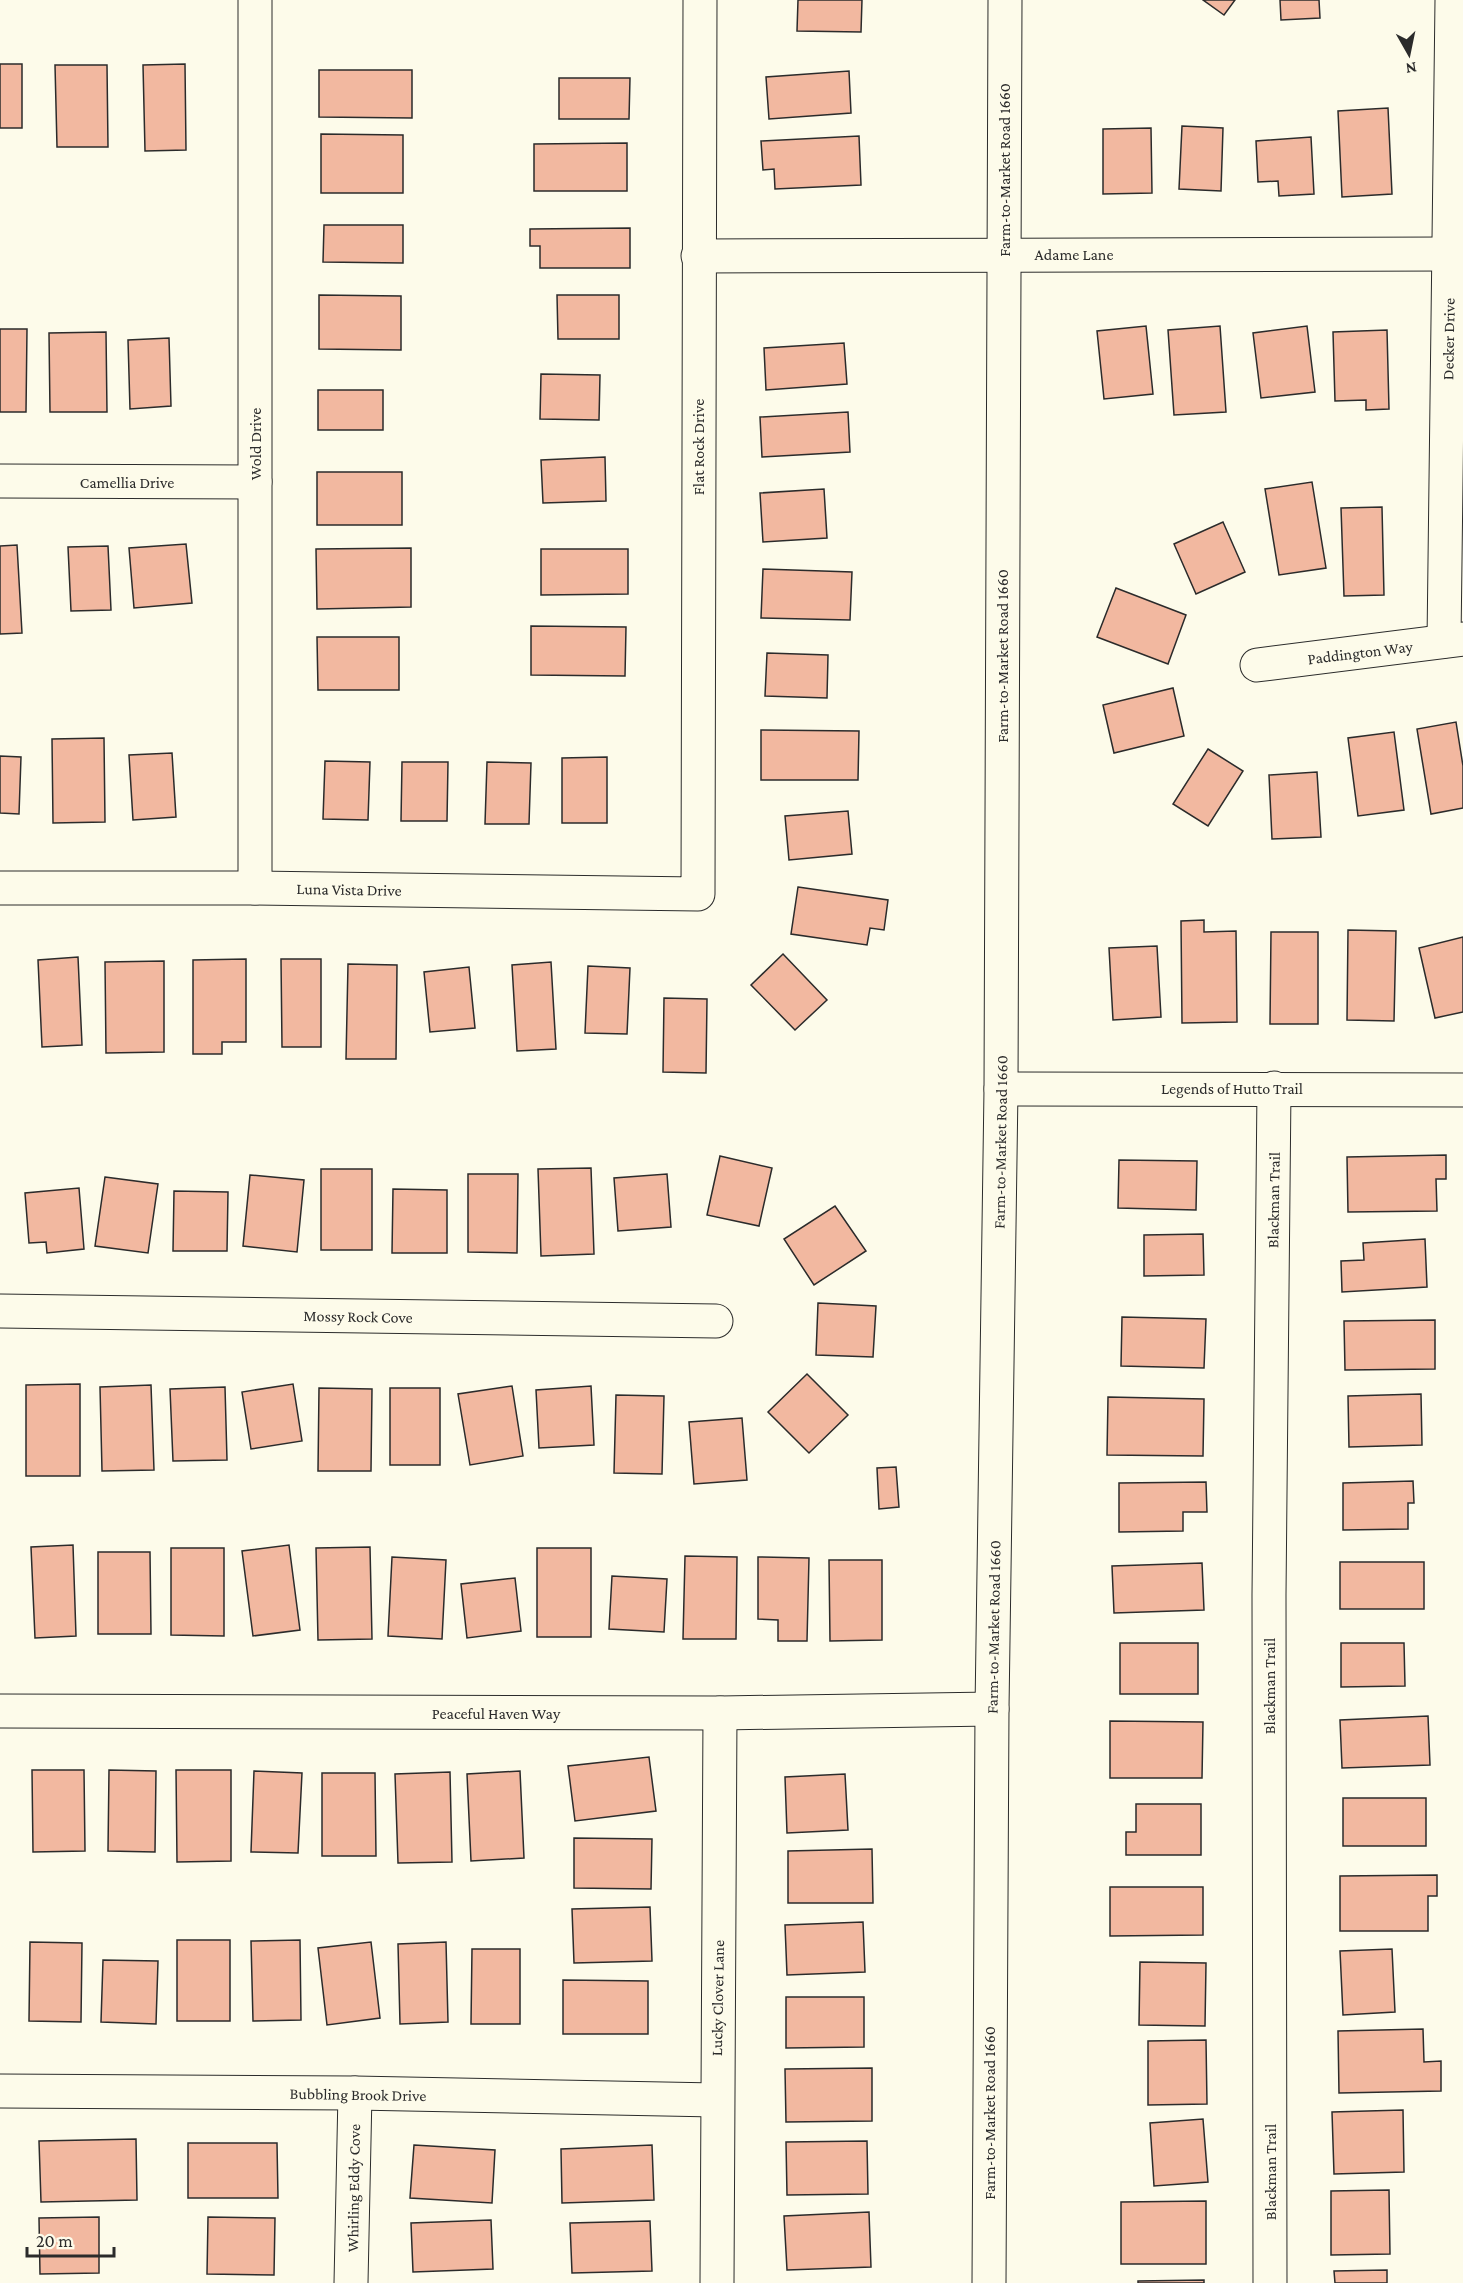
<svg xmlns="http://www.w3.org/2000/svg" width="1463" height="2283" font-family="'Crimson Pro',serif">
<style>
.building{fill:#f2b8a0;stroke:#2b2b2b;stroke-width:1.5}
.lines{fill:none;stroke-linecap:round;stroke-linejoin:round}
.minor-casing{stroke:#2b2b2b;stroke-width:35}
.major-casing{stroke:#2b2b2b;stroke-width:35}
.minor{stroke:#fdfbea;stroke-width:33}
.major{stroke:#fdfbea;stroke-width:33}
.labels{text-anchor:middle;stroke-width:4.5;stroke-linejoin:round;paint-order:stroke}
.street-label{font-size:16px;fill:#2b2b2b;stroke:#fdfbea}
</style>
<rect width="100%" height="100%" fill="#fdfbea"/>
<!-- building -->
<g class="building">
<path d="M798,0H862L861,32L797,31Z"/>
<path d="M1203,0H1235L1224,15Z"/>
<path d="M1280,0H1319L1320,18L1281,20Z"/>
<rect x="0" y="64" width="22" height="64"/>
<path d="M185,64L186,150L145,151L143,65Z"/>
<path d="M55,65H107L108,147H57Z"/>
<path d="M319,70H412V118L319,117Z"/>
<path d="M849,71L851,113L769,119L766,77Z"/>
<path d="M559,78H630L629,119H559Z"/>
<path d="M1388,108L1392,194L1342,197L1338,111Z"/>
<path d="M1182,126L1223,128L1221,191L1179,189Z"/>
<path d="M1151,128L1152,193L1103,194V129Z"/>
<path d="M321,134L403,135V193H321Z"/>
<path d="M859,136L861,185L775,189L774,169L763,170L761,141Z"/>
<path d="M1311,137L1314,194L1279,196L1278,181L1258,182L1256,141Z"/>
<path d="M627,143V191H534V144Z"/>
<path d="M324,225H403V263L323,262Z"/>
<path d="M630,228V268H540V246H530V229Z"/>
<path d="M319,295L401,296V350L319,349Z"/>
<path d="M557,295H619V339H558Z"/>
<path d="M1146,326L1153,394L1104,399L1097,331Z"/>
<path d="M1220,326L1226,412L1174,415L1168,330Z"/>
<path d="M1307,326L1315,392L1261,398L1253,333Z"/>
<path d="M0,329H27L26,412H0Z"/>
<path d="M1387,330L1389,409L1366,410V400L1335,401L1333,332Z"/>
<path d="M106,332L107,412H50L49,333Z"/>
<path d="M169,338L171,406L130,409L128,340Z"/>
<path d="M844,343L847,384L766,390L764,348Z"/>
<path d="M541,374L600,375L599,420L540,419Z"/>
<rect x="318" y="390" width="65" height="40"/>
<path d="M848,412L850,452L762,457L760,417Z"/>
<path d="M605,457L606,501L543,503L541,460Z"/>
<rect x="317" y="472" width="85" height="53"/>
<path d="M1312,482L1326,568L1279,575L1265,489Z"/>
<path d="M824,489L827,538L763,542L760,493Z"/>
<path d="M1382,507L1384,595L1344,596L1341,508Z"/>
<path d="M1223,522L1245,572L1196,594L1174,544Z"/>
<path d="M186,544L192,603L134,608L129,548Z"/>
<path d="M17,545L22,633L0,634V546Z"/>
<path d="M108,546L111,610L71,611L68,547Z"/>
<path d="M411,548V607L317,609L316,549Z"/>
<path d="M541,549H628V594L541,595Z"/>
<path d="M763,569L852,572L850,620L761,618Z"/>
<path d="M1116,588L1186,615L1168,664L1097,637Z"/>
<path d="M531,626L626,627L625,676L531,675Z"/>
<path d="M317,637H399V690H318Z"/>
<path d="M767,653L828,655L827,698L765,696Z"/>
<path d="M1173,688L1184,736L1114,753L1103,705Z"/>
<path d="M1456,722L1463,766V808L1431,814L1417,729Z"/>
<path d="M761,730L859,731L858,780H761Z"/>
<path d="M1394,732L1404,810L1358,816L1348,738Z"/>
<path d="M104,738L105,822L53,823L52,739Z"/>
<path d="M1208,749L1243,771L1208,826L1173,804Z"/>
<path d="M172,753L176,817L133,820L129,755Z"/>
<path d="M0,756L21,757L19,814L0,813Z"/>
<path d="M607,757V823H562V758Z"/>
<path d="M325,761L370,762L368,820L323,819Z"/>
<path d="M402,762H448L447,821H401Z"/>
<path d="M487,762L531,763L529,824H485Z"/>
<path d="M1317,772L1321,837L1272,839L1269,775Z"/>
<path d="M848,811L852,854L789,860L785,816Z"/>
<path d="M798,887L888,900L884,930L870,928L867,945L791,934Z"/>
<path d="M1204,920V932L1236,931L1237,1022L1182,1023L1181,921Z"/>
<path d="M1348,930L1396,931L1394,1021L1347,1020Z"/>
<path d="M1271,932H1318V1024H1270Z"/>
<path d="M1463,937V1012L1435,1018L1419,948Z"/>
<path d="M1157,946L1161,1017L1113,1020L1109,948Z"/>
<path d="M783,954L827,1000L795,1030L751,985Z"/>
<path d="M78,957L82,1045L42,1047L38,960Z"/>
<path d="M246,959V1042H222V1054H193V960Z"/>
<path d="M281,959H321V1047H282Z"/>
<path d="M164,961V1052L106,1053L105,962Z"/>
<path d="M551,962L556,1049L517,1051L512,965Z"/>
<path d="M348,964L397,965L396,1059H346Z"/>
<path d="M588,966L630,968L627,1034L585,1033Z"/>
<path d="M469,967L475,1028L430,1032L424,972Z"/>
<path d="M664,998L707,999L706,1073L663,1072Z"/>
<path d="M1446,1155V1179H1436L1437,1211L1348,1212L1347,1157Z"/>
<path d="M720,1156L772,1168L759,1226L707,1215Z"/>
<path d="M1119,1160L1197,1161L1196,1210L1118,1208Z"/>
<path d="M591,1168L594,1254L541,1256L538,1169Z"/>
<rect x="321" y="1169" width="51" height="81"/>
<path d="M468,1174H518L517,1253L468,1252Z"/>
<path d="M667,1174L671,1227L618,1231L614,1178Z"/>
<path d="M250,1175L304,1180L297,1252L243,1246Z"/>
<path d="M105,1177L158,1184L148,1253L95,1246Z"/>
<path d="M79,1188L84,1249L47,1253L46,1242L29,1243L25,1193Z"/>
<path d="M393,1189L447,1190V1253H392Z"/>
<path d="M174,1191L228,1192L227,1251H173Z"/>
<path d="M835,1206L866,1251L814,1285L784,1239Z"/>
<path d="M1203,1234L1204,1275L1144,1276V1235Z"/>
<path d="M1425,1239L1427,1287L1342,1292L1341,1261L1364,1260L1363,1243Z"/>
<path d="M818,1303L876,1306L873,1357L816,1355Z"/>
<path d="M1122,1317L1206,1319L1204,1368L1121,1366Z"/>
<path d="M1435,1320V1369L1345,1370L1344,1321Z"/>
<path d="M807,1374L848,1415L809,1453L768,1412Z"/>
<path d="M80,1384V1476H26V1385Z"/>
<path d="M293,1384L302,1441L251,1449L242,1392Z"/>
<path d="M151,1385L154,1470L102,1471L100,1387Z"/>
<path d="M512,1386L523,1456L470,1465L458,1394Z"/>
<path d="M591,1386L594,1445L539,1448L536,1390Z"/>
<path d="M225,1387L227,1460L173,1461L170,1389Z"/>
<path d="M319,1388L372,1389L371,1471H318Z"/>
<rect x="390" y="1388" width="50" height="77"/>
<path d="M1421,1394L1422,1445L1349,1447L1348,1396Z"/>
<path d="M616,1395L664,1396L662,1474L614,1473Z"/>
<path d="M1108,1397L1204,1399L1203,1456L1107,1455Z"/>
<path d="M742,1418L747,1480L694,1484L689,1422Z"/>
<path d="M896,1467L899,1507L879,1509L877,1468Z"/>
<path d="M1413,1481L1414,1503H1408V1529L1343,1530V1483Z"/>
<path d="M1206,1482L1207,1512H1183V1531L1119,1532V1483Z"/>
<path d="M73,1545L76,1636L35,1638L31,1547Z"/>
<path d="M289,1545L300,1630L253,1636L242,1551Z"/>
<path d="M370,1547L372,1639L318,1640L316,1548Z"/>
<path d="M171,1548H224V1636L171,1635Z"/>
<rect x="537" y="1548" width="54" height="89"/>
<path d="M98,1552H150L151,1634H98Z"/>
<path d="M685,1556L737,1557L736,1639H683Z"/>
<path d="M392,1557L446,1560L442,1639L388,1636Z"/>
<path d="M758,1557L809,1558L807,1641H778V1620L758,1619Z"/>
<path d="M829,1560H882V1640L830,1641Z"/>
<rect x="1340" y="1562" width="84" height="47"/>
<path d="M1202,1563L1204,1610L1114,1613L1112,1566Z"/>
<path d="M612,1576L667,1579L664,1632L609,1629Z"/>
<path d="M515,1578L521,1631L467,1638L461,1584Z"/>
<rect x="1120" y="1643" width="78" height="51"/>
<path d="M1341,1643H1404L1405,1686L1341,1687Z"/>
<path d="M1428,1716L1430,1765L1342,1768L1340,1720Z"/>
<path d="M1110,1721L1203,1722L1202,1778H1110Z"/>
<path d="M649,1757L656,1811L575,1821L568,1766Z"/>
<path d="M32,1770H84L85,1851L33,1852Z"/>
<path d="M109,1770L156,1771L155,1852L108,1851Z"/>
<path d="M176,1770H231V1861L177,1862Z"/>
<path d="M254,1771L302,1773L298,1853L251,1852Z"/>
<path d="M520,1771L524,1858L471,1861L467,1774Z"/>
<path d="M450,1772L452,1862L398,1863L395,1774Z"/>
<path d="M322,1773H375L376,1856H322Z"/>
<path d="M845,1774L848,1830L787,1833L785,1777Z"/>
<rect x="1343" y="1798" width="83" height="48"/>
<path d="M1136,1804H1201V1855H1126V1832H1136Z"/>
<path d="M574,1838L652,1839L651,1889L574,1888Z"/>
<path d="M872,1849L873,1903H788V1851Z"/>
<path d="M1437,1875V1896H1428V1931H1340V1876Z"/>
<path d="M1110,1887H1203V1935L1110,1936Z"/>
<path d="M650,1907L652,1961L574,1963L572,1909Z"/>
<path d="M863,1922L865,1972L787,1975L785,1925Z"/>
<rect x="177" y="1940" width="53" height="81"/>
<path d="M300,1940L301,2020L253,2021L251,1941Z"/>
<path d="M30,1942L82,1943L81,2022L29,2021Z"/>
<path d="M371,1942L380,2018L327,2025L318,1948Z"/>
<path d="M446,1942L448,2022L400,2024L398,1944Z"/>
<path d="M472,1949H520V2024H471Z"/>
<path d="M1392,1949L1395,2012L1343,2015L1340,1951Z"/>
<path d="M103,1960L158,1961L156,2024L101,2022Z"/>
<path d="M1140,1962L1206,1963L1205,2026L1139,2025Z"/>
<path d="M563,1980L648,1981V2034H563Z"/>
<path d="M786,1997H864V2047L786,2048Z"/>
<path d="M1423,2029L1424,2062L1441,2061V2091L1339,2093L1338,2031Z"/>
<path d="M1206,2040L1207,2104L1148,2105V2041Z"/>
<path d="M872,2068V2121L786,2122L785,2069Z"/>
<path d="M1403,2110L1404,2172L1334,2174L1332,2112Z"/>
<path d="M1203,2119L1208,2182L1154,2186L1150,2123Z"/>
<path d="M136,2139L137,2200L41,2202L39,2141Z"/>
<path d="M867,2141L868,2194L787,2195L786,2142Z"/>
<path d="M188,2143H277L278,2198H188Z"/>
<path d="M414,2145L495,2150L492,2203L410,2198Z"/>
<path d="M652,2145L654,2200L562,2203L561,2149Z"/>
<path d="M1389,2190L1390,2254L1331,2255V2191Z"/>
<path d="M1206,2201V2264H1121V2202Z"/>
<path d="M869,2212L871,2267L787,2270L784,2216Z"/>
<path d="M99,2217V2273L40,2274L39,2218Z"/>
<path d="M208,2217L275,2218L274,2275L207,2274Z"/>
<path d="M491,2220L493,2269L413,2272L411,2223Z"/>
<path d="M650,2221L652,2271L572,2273L570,2223Z"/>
<path d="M1387,2270V2283H1335L1334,2271Z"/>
<path d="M1204,2280V2283H1138V2281Z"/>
</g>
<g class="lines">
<defs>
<g id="minor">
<path d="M698,256L1449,254"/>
<path d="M0,481L255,482"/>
<path d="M1444,641L1452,0"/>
<path d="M1257,665L1463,639"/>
<path d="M0,888H255L698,894L700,0"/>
<path d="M255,888V0"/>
<path d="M1001,1089L1463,1090"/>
<path d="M0,1311L716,1321"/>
<path d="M0,1711L720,1713L992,1709"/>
<path d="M0,2091L355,2093L716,2100"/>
<path d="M351,2283L355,2093"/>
<path d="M717,2283L720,1713"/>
<path d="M1270,2283L1269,1595L1274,1088"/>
</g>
<path id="major" d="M989,2283L992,1709L1001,1089L1005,0"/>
</defs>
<!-- minor casing -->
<use href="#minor" class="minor-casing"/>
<!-- major casing -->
<use href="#major" class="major-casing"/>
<!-- minor -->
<use href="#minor" class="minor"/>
<!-- major -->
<use href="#major" class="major"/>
</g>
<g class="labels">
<!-- street labels -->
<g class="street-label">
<text transform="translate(1004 170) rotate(-90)" y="6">Farm-to-Market Road 1660</text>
<text x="1074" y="260">Adame Lane</text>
<text transform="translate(1448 339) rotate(-89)" y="6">Decker Drive</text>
<text transform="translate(255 444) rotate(-90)" y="6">Wold Drive</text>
<text transform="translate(698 447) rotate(-90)" y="6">Flat Rock Drive</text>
<text x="127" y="488">Camellia Drive</text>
<text transform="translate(1360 652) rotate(-7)" y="6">Paddington Way</text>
<text transform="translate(1002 656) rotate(-90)" y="6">Farm-to-Market Road 1660</text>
<text transform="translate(349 889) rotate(1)" y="6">Luna Vista Drive</text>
<text x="1232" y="1094">Legends of Hutto Trail</text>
<text transform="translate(1000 1142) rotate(-89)" y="6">Farm-to-Market Road 1660</text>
<text transform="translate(1273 1200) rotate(-89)" y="6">Blackman Trail</text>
<text transform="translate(358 1316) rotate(1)" y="6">Mossy Rock Cove</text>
<text transform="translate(993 1627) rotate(-89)" y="6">Farm-to-Market Road 1660</text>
<text transform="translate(1269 1686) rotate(-90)" y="6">Blackman Trail</text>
<text x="496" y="1719">Peaceful Haven Way</text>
<text transform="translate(717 1998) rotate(-89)" y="6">Lucky Clover Lane</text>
<text transform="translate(358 2094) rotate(1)" y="6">Bubbling Brook Drive</text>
<text transform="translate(989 2113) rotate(-90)" y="6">Farm-to-Market Road 1660</text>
<text transform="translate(1270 2172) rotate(-90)" y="6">Blackman Trail</text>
<text transform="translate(353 2188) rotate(-89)" y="6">Whirling Eddy Cove</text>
</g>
</g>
<!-- north arrow -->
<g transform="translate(1409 54) rotate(171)" stroke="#fdfbea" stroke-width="4.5" paint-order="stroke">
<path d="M0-4.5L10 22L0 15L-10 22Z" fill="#2b2b2b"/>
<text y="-9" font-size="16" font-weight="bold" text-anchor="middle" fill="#2b2b2b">N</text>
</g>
<!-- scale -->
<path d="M27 2247v9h87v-9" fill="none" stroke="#2b2b2b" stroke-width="3"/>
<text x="36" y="2247" font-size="18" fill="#2b2b2b" stroke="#fdfbea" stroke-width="4.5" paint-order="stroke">20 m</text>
</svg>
